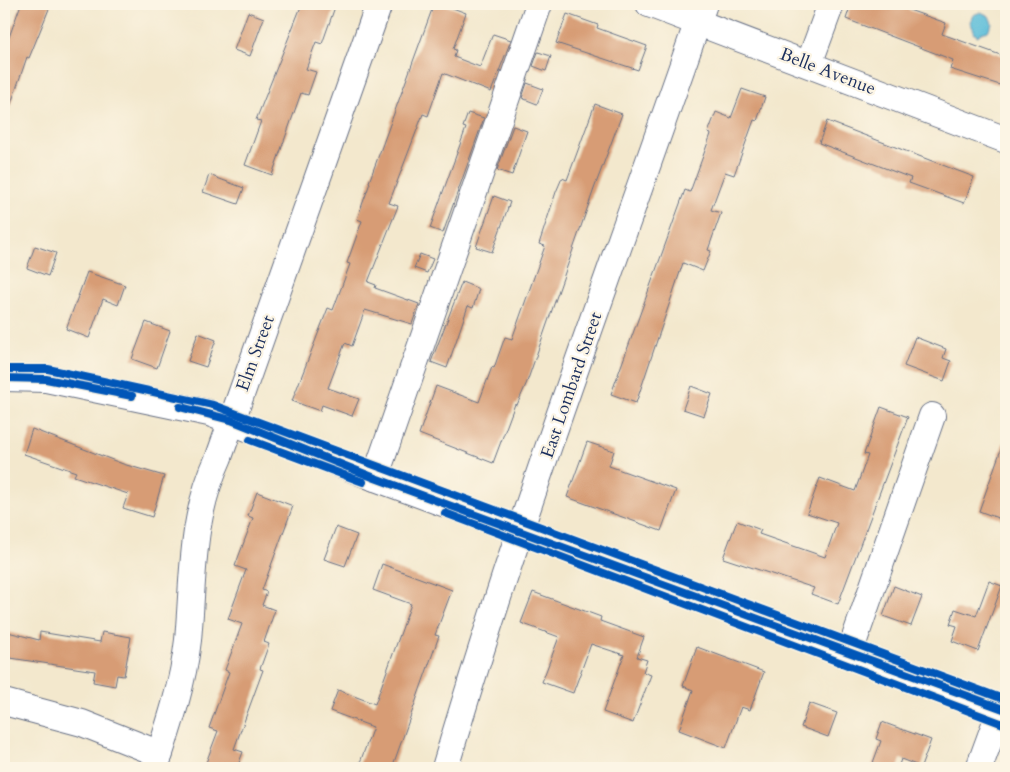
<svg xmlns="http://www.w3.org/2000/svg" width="1010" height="772" font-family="Cardo,serif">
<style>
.water{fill:#5bbdd9;stroke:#3b769c}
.building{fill:#d79c75}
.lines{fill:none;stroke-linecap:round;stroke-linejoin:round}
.minor-casing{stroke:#677085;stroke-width:28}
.minor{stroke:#fff;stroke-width:26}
.cycleway-casing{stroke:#fcf5e5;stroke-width:11}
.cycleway{stroke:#0057b8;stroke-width:8}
.labels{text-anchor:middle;stroke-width:4.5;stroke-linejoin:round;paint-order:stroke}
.street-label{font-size:18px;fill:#1b2f5e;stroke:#fcf5e5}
</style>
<rect width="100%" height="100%" fill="#fcf5e5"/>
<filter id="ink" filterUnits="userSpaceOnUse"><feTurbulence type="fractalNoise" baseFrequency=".02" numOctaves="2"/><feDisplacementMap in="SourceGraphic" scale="10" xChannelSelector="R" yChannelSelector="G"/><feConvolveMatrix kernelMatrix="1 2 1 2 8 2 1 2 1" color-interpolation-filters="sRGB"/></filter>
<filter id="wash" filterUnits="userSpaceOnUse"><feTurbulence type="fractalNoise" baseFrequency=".0096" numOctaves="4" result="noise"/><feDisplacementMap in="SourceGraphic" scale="20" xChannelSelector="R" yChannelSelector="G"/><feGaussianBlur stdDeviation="1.12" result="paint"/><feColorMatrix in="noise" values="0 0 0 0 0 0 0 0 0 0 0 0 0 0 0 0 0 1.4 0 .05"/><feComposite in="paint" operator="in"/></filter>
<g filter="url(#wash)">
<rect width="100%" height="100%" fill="#f3e8cd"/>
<!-- water -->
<path class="water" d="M981,12L989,16L992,23L988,31L981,33L978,36L973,33L974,30L970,22L973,15Z"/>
<g id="blocks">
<!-- building -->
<g class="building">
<path d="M21,4H51L29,58L27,57L6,118L4,117V51Z"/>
<path d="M302,4H336L322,44L316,42L306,69L316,72L308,95L301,93L272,175L245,165L261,121L256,120Z"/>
<path d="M434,4H442L466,13L453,49L456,50L454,57L480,67L493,34L511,40L491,92L443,73L428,116L423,114L389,203L398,206L368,282L376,285L375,288L419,304L412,324L365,310L352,346L345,343L328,388L359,399L352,416L322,405L320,411L292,401L328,308L333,310L350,264L347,263L362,221L357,219L370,183L369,182Z"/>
<path d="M851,4H892L946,23L942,34L1006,57V87L950,69L953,60L846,19Z"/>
<path d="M248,12L264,18L250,56L234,50Z"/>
<path d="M567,14L598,25L597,28L647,46L638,70L556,43Z"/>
<path d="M538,52L551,56L546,71L533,66Z"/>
<path d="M527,83L543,89L537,104L522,98Z"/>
<path d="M742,89L765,97L757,121L754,120L734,175L725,172L711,210L721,213L708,250L711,251L703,271L683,263L636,403L611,394L685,190L690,192L711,134L708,133L716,112L731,118Z"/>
<path d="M595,104L622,114L594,189L527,382L517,405L515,404L493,463L419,434L436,386L479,402L492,367L494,368L505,337L512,339L545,246L539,244L556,192L562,178L567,180Z"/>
<path d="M468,113L484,118L443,233L430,228L466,128L463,127Z"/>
<path d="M827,121L974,177L964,203L909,183L911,178L819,143Z"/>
<path d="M513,126L527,131L512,175L497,170Z"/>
<path d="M209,175L244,188L238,204L203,192Z"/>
<path d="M494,196L510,202L492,252L476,247Z"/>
<path d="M35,246L56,253L48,276L27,268Z"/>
<path d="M420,254L433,259L427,273L414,268Z"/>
<path d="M87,272L125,285L118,305L103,299L89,338L66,329Z"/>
<path d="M462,282L479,289L473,308L468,306L447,368L431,362Z"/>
<path d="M146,322L170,331L157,368L132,359Z"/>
<path d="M198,333L216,340L206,367L188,361Z"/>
<path d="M915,337L946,349L943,358L951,361L944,381L904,366Z"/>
<path d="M691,386L712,394L704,416L683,409Z"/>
<path d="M881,407L908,417L838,604L811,594L814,588L723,558L737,521L761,530L759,534L825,557L837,523L807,513L820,478L855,491L868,455L864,454Z"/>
<path d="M32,429L123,464L164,476L152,517L123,508L128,494L74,476L76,472L24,454Z"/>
<path d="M1004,441H1006V521L979,511Z"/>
<path d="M587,442L614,451L609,466L676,490L661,531L567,497Z"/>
<path d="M257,492L293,506L262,590L267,592L262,605L275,610L264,642L269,644L260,669L263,670L234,749L243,752L237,768H204L218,731L209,728L229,672L225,670L242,624L228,619L246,570L235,566L253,518L248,516Z"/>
<path d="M336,527L357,535L345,566L324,559Z"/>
<path d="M382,564L452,590L435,635L439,636L392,768H358L373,727L330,711L338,690L375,704L411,604L373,590Z"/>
<path d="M989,581L1002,586L978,651L952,641L957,626L950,624L955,609L976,616Z"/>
<path d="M894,586L922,597L911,626L883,616Z"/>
<path d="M533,592L601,617L600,621L644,637L637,657L647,660L643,672L651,675L633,723L603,712L624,655L591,644L573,693L542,682L559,637L521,623Z"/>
<path d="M4,631L39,640L40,632L100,642L102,632L131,637L124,676L117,675L115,686L93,682L95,671L4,657Z"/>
<path d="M697,647L764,672L750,710L741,707L726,748L679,730L693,690L683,686Z"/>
<path d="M809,703L837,713L828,737L801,727Z"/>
<path d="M882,722L931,740L921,767L901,759L898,768H871L881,741L876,739Z"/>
</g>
</g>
</g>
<g filter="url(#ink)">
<use href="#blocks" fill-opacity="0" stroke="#677085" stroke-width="1"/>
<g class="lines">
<defs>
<g id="minor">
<path d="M649,4L1006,140"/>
<path d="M809,64L831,4"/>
<path d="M4,378L46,379L209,413L375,478L1006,710"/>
<path d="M375,478L539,4"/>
<path d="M850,652L932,416"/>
<path d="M4,702L82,723L160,754"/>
<path d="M155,768C169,726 183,684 188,640C194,573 190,520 219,457L379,4"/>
<path d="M445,768C521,510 616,258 704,4"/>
<path d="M979,768L1001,708"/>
</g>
</defs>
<!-- minor casing -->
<use href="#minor" class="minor-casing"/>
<!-- minor -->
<use href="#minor" class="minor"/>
<defs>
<g id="cycleway">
<path d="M4,369H48L213,405L1006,700"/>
<path d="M4,378L46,379L132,396"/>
<path d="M180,407L231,420L375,478L1006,710"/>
<path d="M250,440L363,482"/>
<path d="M445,513L1006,725"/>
</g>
</defs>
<!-- cycleway casing -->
<use href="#cycleway" class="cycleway-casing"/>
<!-- cycleway -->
<use href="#cycleway" class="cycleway"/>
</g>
</g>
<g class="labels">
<!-- street labels -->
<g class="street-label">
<text transform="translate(828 71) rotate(21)" y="6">Belle Avenue</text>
<text transform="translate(255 353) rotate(-70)" y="6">Elm Street</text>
<text transform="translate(571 385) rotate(-71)" y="6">East Lombard Street</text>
</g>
</g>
<!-- margin -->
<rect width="1010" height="772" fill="none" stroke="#fcf5e5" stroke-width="20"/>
</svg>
